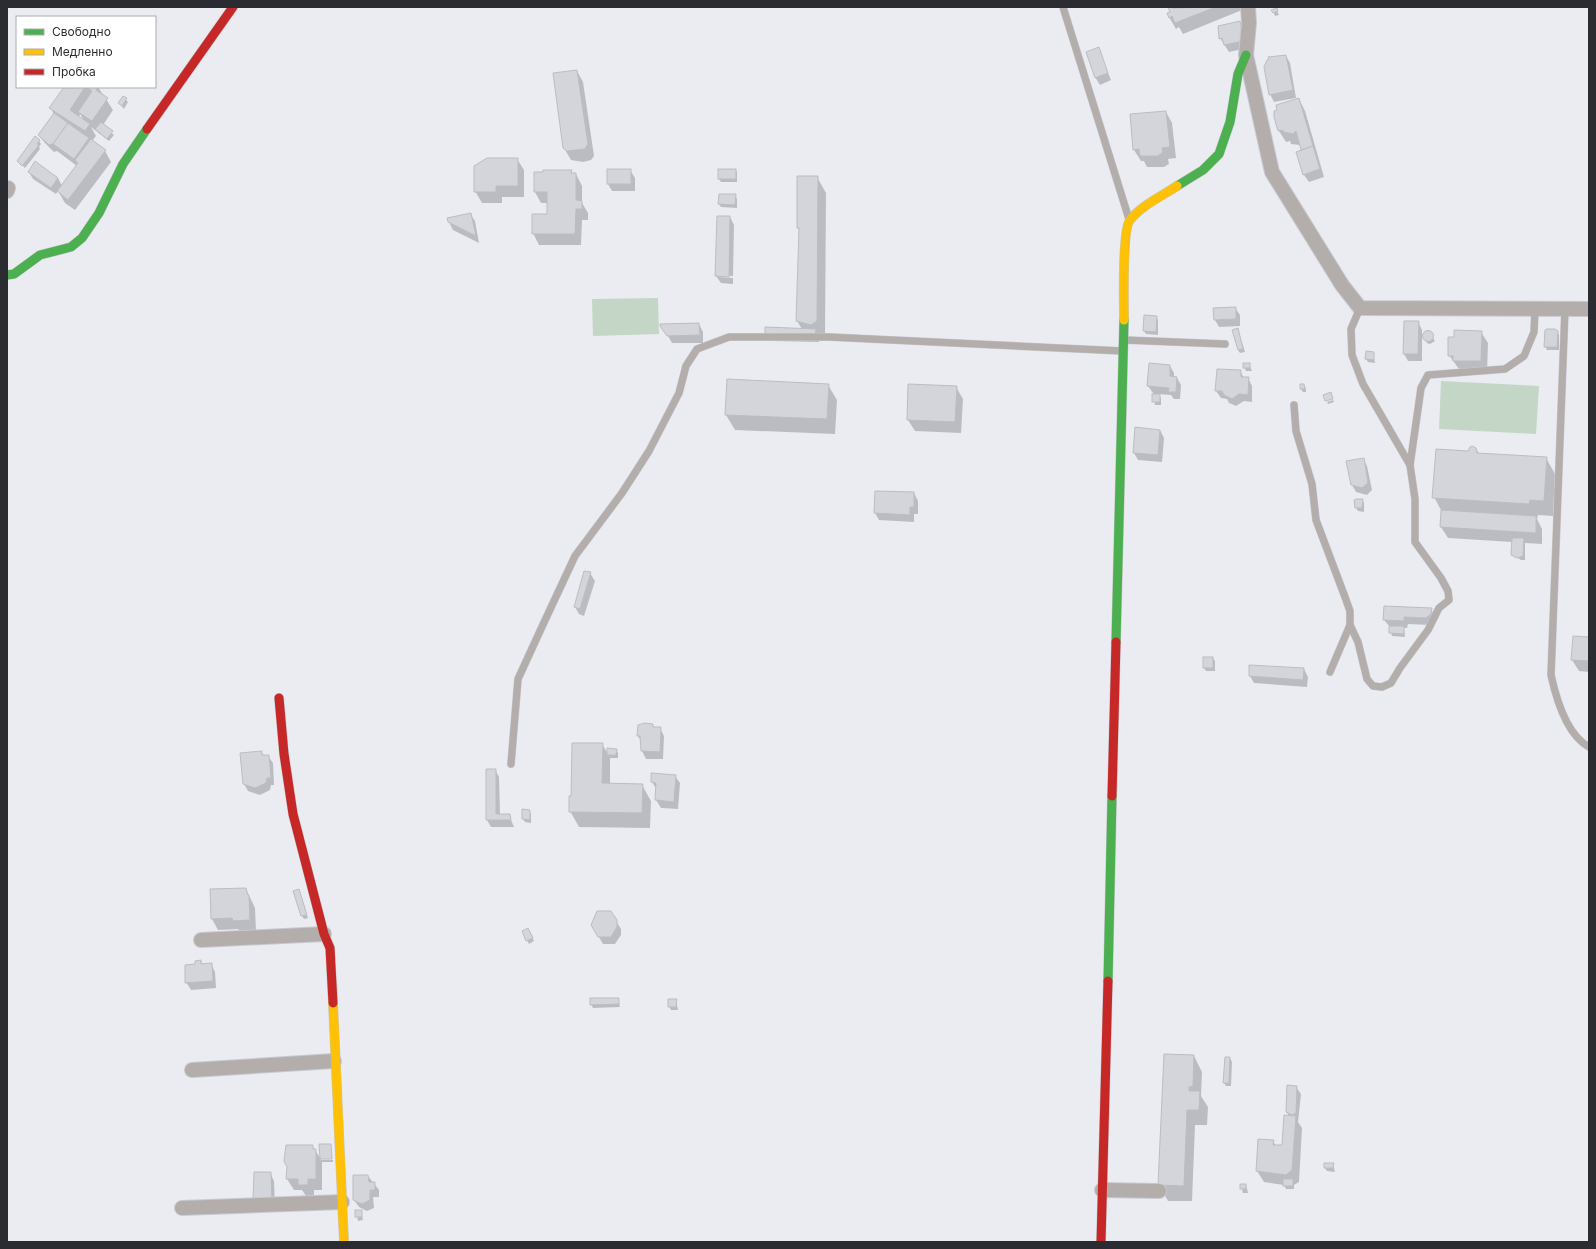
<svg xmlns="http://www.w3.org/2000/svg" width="1596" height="1249" font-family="Inter,sans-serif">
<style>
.green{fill:#c4d7c6}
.shadow{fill:#0003;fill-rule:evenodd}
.building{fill:#d4d5da;stroke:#bbbdc2}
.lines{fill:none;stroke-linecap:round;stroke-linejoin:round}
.lane-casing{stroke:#c8cace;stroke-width:8}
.street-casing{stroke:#c8cace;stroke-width:16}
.fast-casing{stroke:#c8cace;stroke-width:10}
.slow-casing{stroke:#c8cace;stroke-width:10}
.jam-casing{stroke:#c8cace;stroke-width:10}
.lane{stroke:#b3adac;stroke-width:7}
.street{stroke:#b3adac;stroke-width:14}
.fast{stroke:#4caf50;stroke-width:9}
.slow{stroke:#ffc107;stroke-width:9}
.jam{stroke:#c62828;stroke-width:9}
</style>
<rect width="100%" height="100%" fill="#eaecf2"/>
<!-- green -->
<g class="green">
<path d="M658,298L659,334L593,336L592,299Z"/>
<path d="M1441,381L1539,386L1536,434L1439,429Z"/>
</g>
<!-- shadow -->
<g class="shadow">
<path d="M1173,7L1174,9L1179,7H1241L1242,10L1183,34L1179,27L1176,29L1169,17L1171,12L1169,8Z"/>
<path d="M1276,9L1279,15L1275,16L1273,10Z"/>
<path d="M1240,23L1244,30L1247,48L1229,52L1220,38Z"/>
<path d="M1098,49L1111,80L1100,85L1095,77Z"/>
<path d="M1286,56L1290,63L1296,98L1274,102L1270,94Z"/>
<path d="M577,71L583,82L594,156L591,160L583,162L571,160L564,148Z"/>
<path d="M65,87H98L113,110L103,125L114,135L109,141L91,127L96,136L92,141L105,151L111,162L75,210L65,203L58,191L56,194L33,179L29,172L58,178L62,186L77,166L57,151L54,152L44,142L39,135L54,115L51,108ZM80,114L84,120L79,117Z"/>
<path d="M123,97L128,102L124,109L119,103Z"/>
<path d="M1299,99L1305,111L1324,177L1309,182L1304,175L1301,145L1291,144L1290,141L1286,142L1279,131Z"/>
<path d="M1166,112L1172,123L1176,158L1168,159L1169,164L1164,167H1147L1144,161H1141L1134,150Z"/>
<path d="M39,141L41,144L39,147L40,149L25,168L18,161Z"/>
<path d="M517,159L524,170V197H502V203H482L475,191Z"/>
<path d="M630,170L635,178V191H612L608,184Z"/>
<path d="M736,170L737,173V182H721L719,179Z"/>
<path d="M571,171L573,174H576L582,186V203L588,213V220H582L581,245H539L533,233L548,215V203H541L535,192Z"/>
<path d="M798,177H817L826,193L825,336L819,339V342L770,341L766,333L802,329L797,321L800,232L798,228Z"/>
<path d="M735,195L737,199V208L721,207L719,204Z"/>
<path d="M470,214L475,221L479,243L453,230L449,222Z"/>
<path d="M730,217L734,225L733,276L719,275V277L733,278V284L721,283L716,276Z"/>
<path d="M1235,308L1240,315V326L1219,327L1215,320Z"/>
<path d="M1156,317L1158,320V335L1146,334L1144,331Z"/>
<path d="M1418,322L1422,330V361H1408L1404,354Z"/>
<path d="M699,324L703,332V343H672L662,325Z"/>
<path d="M1238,330L1245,352L1240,353L1238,350Z"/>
<path d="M1557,331L1559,335V350H1547L1545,346Z"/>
<path d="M1429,332L1435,341L1430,344L1427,343L1424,335Z"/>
<path d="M1481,332L1488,343L1487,373L1461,372L1449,355L1455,338Z"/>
<path d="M1373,353L1375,363L1368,362L1366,359Z"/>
<path d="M1249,364L1252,371H1246L1244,367Z"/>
<path d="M1170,366L1174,373V378H1177L1181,385L1180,399H1174L1171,395L1158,394L1161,398V405H1155L1153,393L1148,386Z"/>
<path d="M1240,371L1244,378H1248L1252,386V402L1244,401L1236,406L1229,403L1227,399L1221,398L1216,391Z"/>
<path d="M828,385L837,400L835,434L735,430L726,415Z"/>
<path d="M1304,385L1306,389V392H1303L1301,389Z"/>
<path d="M956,387L963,399L961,433L915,431L908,420Z"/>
<path d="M1333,400L1334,402L1328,404L1327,402Z"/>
<path d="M1160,430L1164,438L1162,462L1138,460L1134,453Z"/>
<path d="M1476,448L1479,454L1546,458L1555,474L1553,516L1538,515L1537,519L1542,529V544L1525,543V560H1521L1512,554V542L1448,538L1441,527L1442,512L1434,497L1469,452Z"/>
<path d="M1363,459L1367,466L1372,490L1367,495L1356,492L1352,485Z"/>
<path d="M914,493L918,501V514H914V522L879,520L875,513Z"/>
<path d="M1362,500L1364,503V512L1358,511L1356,508Z"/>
<path d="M590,573L595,581L584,616L579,614L575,607Z"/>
<path d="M1431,609L1435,616L1431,625L1408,624L1407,628H1404L1405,637L1392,636L1390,627L1384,620Z"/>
<path d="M1589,638V672L1579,671L1572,660Z"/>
<path d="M1213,658L1215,661V671H1206L1204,668Z"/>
<path d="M1304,669L1308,677L1307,687L1254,683L1250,676Z"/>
<path d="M653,725L654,728H660L664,736L663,759H646L642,751L641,741L638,736Z"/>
<path d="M602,744L608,754L616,750L618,753V758H610V785H642L651,801L650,828L579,827L570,811L572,797Z"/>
<path d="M261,752L264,756H268L273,763L274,785H271L270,790L260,795L248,791L244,784Z"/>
<path d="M495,770L499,777L500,815H509L514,827H491L487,820Z"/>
<path d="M675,776L680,783L678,809L661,808L656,800L657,790L652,782Z"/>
<path d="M529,811L531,814V823L525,822L523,819Z"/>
<path d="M246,889L255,908L256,931L240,932L238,929L218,930L212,919Z"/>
<path d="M300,894L308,918L304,919L302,916Z"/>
<path d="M616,921L621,929V935L615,944H603L592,925Z"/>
<path d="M530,932L534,941L529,944L527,940Z"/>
<path d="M201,961L203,965L211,964L215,972L216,988L191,990L186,982L196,965Z"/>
<path d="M618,999L620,1007L593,1008L591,1004Z"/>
<path d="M676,1000L678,1010H671L669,1006Z"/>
<path d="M1194,1056L1202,1072L1201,1096L1208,1107L1207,1125H1195L1192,1201H1168L1159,1185Z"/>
<path d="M1230,1058L1232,1062L1231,1086H1226L1224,1083Z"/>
<path d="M1296,1087L1301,1094L1298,1122L1302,1128L1299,1182L1294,1185V1189H1286L1284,1185L1264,1182L1257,1171L1273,1141L1276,1146H1283L1289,1116L1287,1112Z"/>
<path d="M320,1145L321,1160H333V1162H322V1190H314V1196H306L302,1190H294L287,1179L312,1146L321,1159Z"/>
<path d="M1333,1164L1335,1172L1327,1171L1325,1168Z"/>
<path d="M270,1173L274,1181L275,1208L254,1200Z"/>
<path d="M368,1176L379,1190V1197H373L374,1208L367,1211L359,1207L354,1200Z"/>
<path d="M1241,1185H1246L1248,1193H1243Z"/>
<path d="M356,1211H361L363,1220L358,1221Z"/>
</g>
<!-- building -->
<g class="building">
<path d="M1168,7L1174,8L1216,7L1175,23L1172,16L1169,18L1167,13L1170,12Z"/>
<path d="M1277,8L1278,11L1273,13L1271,10Z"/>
<path d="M1240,21L1244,41L1224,45L1222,38L1219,39L1218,26Z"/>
<path d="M1099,47L1108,73L1095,78L1086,52Z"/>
<path d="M1286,55L1293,90L1269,95L1264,67L1267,60L1269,59L1268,57Z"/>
<path d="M577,70L588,144L585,149L567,151L563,148L553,73Z"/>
<path d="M64,87H85L70,110L90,124L85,131L49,108Z"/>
<path d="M86,87H98L96,90L108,98L92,121L78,112L92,91Z"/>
<path d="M123,96L127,98L122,106L118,103Z"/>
<path d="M1299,98L1313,146L1301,150L1296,131L1293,134L1283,132V130L1278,131L1274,117V111L1277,110L1276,105Z"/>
<path d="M1166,111L1170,147L1162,148L1163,152L1158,156H1140L1139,149L1133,150L1130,114Z"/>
<path d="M54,113L68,123L53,144L49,145L38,135Z"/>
<path d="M101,122L113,131L107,139L95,129Z"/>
<path d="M68,123L89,138L74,159L53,144Z"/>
<path d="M35,136L40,140L37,144L39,145L22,166L17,161Z"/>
<path d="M91,139L106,150L68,200L57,191L78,163L75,160Z"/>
<path d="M1313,146L1320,169L1303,175L1296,152Z"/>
<path d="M487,158H518V186H496V192H474V166Z"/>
<path d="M35,161L58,178L51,188L28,172Z"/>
<rect x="607" y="169" width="24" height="15"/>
<rect x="718" y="169" width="18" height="10"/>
<path d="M543,170H572L571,173H576V200L582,201V209H576L575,234H532V214H547V192H534V172H543Z"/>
<path d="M797,176H818L817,321L811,325L796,321L799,228H797Z"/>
<path d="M719,194H736L735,205L718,204Z"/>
<path d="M471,213L476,236L448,222L447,218Z"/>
<path d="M717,216H730L729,277L715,276Z"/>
<path d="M1236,307V319L1214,320L1213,308Z"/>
<path d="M1144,315L1157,316L1156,332L1143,331Z"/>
<path d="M1404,321H1419L1418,354H1403Z"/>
<path d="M699,323L700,335L667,336L660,326V324Z"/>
<path d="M765,327L816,329L815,335L765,334Z"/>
<path d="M1238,328L1243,349L1238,350L1232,330Z"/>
<path d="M1547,329H1555L1558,331L1557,347H1544L1545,330Z"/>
<path d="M1454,330L1482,331L1481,361H1453V356H1448V337H1454Z"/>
<circle cx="1428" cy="336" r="5.5"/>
<path d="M1366,351L1374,352V360L1365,359Z"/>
<path d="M1149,363L1170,365V376L1177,377L1176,392H1168L1169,388L1147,386Z"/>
<rect x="1243" y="363" width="7" height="5"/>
<path d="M1217,369L1241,370V377H1249L1248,395L1239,394L1232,399L1224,395L1222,391H1215Z"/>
<path d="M727,379L829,384L827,419L725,415Z"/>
<path d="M908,384L957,386L955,422L907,420Z"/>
<path d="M1300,384H1304L1305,389H1300Z"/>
<path d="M1331,392L1333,399L1325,401L1323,395Z"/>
<rect x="1152" y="394" width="8" height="8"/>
<path d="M1135,427L1160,430L1158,455L1133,453Z"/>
<path d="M1472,446L1476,448L1477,453L1547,457L1544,501L1530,500L1529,504L1432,498L1436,449L1468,451L1470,447Z"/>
<path d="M1364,458L1368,483L1362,488L1351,485L1346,461Z"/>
<path d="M875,491L914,492V507H910V515L874,513Z"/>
<path d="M1356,499H1363L1362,508H1355L1354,500Z"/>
<path d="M1441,510L1536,516V533L1440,527Z"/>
<path d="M1512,538H1524L1523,556L1517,558L1511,555Z"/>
<path d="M584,571L591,572L580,609L574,607Z"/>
<path d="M1384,606L1432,608L1431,614L1426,618L1404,617V621L1383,620Z"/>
<path d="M1389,626H1404V634L1389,633Z"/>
<path d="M1573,636L1589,637V661L1571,660Z"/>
<rect x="1203" y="657" width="10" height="11"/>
<path d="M1249,665L1304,668L1303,680L1249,676Z"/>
<path d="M645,723L653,724V727H661L660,752L641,751L640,736H637L638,725Z"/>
<path d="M572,743H603L602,783L643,784L642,813L569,812V796H571Z"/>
<path d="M607,748L617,749L616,755H607Z"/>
<path d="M262,751V755H269L271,778H267L266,783L255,788L243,784L240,753Z"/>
<path d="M486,769H496V814H510L511,820H486Z"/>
<path d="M651,773L676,775L674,802L655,800L656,783L651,782Z"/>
<path d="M522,809L530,810V820L522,819Z"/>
<path d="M246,888L247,893L249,896L250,920L233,921L232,918L211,919L210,889Z"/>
<path d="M299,889L307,915L301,916L293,891Z"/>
<path d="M597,911H611L617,920V927L611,937H598L591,925Z"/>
<path d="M528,928L533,938L526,941L522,931Z"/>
<path d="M201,960V964L212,963L213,981L185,983V965L195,964V961Z"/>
<path d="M590,998H619V1004L590,1005Z"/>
<path d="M668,999H677L676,1007H668Z"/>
<path d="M1164,1054L1194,1055L1193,1086L1189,1087V1091H1200L1199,1110H1187L1184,1186L1158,1185Z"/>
<path d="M1225,1057H1230L1229,1083H1223Z"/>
<path d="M1287,1085L1297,1086L1296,1113L1292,1115L1286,1112Z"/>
<path d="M1284,1115L1296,1116L1292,1170L1286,1175L1256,1171L1258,1139L1274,1140L1273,1145H1282Z"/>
<path d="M319,1144H331L332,1159H320Z"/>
<path d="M286,1145H313V1149H316V1179H308V1185H298V1179H286L287,1167L284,1161Z"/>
<path d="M1324,1163H1334L1333,1168H1324Z"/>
<path d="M254,1172H271L272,1201L253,1200Z"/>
<path d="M353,1175H368L369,1182H375V1190H370V1200L362,1204L353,1200Z"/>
<rect x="1283" y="1179" width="10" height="7"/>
<rect x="1240" y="1184" width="6" height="5"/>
<rect x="355" y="1210" width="7" height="7"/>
</g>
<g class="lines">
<defs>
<g id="lane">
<path d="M1063,7L1129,219"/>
<path d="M1565,309L1551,675C1556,698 1567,735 1589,747"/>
<path d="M1124,340L1225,344"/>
<path d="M1294,405L1296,431L1312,484L1316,520L1345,597L1350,611V625L1358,642L1367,679L1373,686L1382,687L1391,683L1400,668L1428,630L1439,608L1449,600L1448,591L1441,578L1415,542V499L1410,465L1363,384L1352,355L1351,329L1360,308"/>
<path d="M1410,465L1421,388L1428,375L1505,369L1524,356L1534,332L1535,309"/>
<path d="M1330,672L1350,625"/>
<path d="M511,764L518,679L540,631L575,556L622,493L649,451L679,393L686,366L697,349L729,337H829L1123,351"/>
</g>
<g id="street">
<path d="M1248,7L1249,23L1246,55L1272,172L1342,285L1360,308L1589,309"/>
<path d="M7,191L8,188"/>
<path d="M201,940L324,934"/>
<path d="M192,1070L334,1061"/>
<path d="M1102,1190L1159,1191"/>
<path d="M182,1208L342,1202"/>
</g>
<g id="fast">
<path d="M1177,186L1203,170L1219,154L1230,122L1238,74L1246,55"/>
<path d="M7,275L14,274L40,255L71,247L82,238L99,213L123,164L147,129"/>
<path d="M1116,642L1124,320"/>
<path d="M1108,981L1112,796"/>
</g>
<g id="slow">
<path d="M1124,320C1124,304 1122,230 1130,220C1142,205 1162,196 1177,186"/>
<path d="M333,1003L344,1242"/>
</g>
<g id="jam">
<path d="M147,129L233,7"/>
<path d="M279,698L284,754L293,814L324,934L330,948L333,1003"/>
<path d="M1112,796L1116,642"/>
<path d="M1101,1242L1108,981"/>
</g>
</defs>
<!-- lane casing -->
<use href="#lane" class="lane-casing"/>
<!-- street casing -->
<use href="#street" class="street-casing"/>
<!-- fast casing -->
<use href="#fast" class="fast-casing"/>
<!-- slow casing -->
<use href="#slow" class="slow-casing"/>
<!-- jam casing -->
<use href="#jam" class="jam-casing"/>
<!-- lane -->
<use href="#lane" class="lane"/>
<!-- street -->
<use href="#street" class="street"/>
<!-- fast -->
<use href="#fast" class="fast"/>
<!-- slow -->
<use href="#slow" class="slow"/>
<!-- jam -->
<use href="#jam" class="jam"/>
</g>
<!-- border -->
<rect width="1596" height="1249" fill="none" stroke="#2b2c31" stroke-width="16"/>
<!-- legend -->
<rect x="16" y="16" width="140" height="72" fill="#ffffff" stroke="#aaabad"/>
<rect x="24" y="29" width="20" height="6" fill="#4caf50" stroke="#aaabad"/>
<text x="52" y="36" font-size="12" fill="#2b2c31">Свободно</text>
<rect x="24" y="49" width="20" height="6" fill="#ffc107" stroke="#aaabad"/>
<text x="52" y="56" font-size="12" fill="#2b2c31">Медленно</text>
<rect x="24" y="69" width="20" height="6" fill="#c62828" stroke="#aaabad"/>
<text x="52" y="76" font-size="12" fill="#2b2c31">Пробка</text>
</svg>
